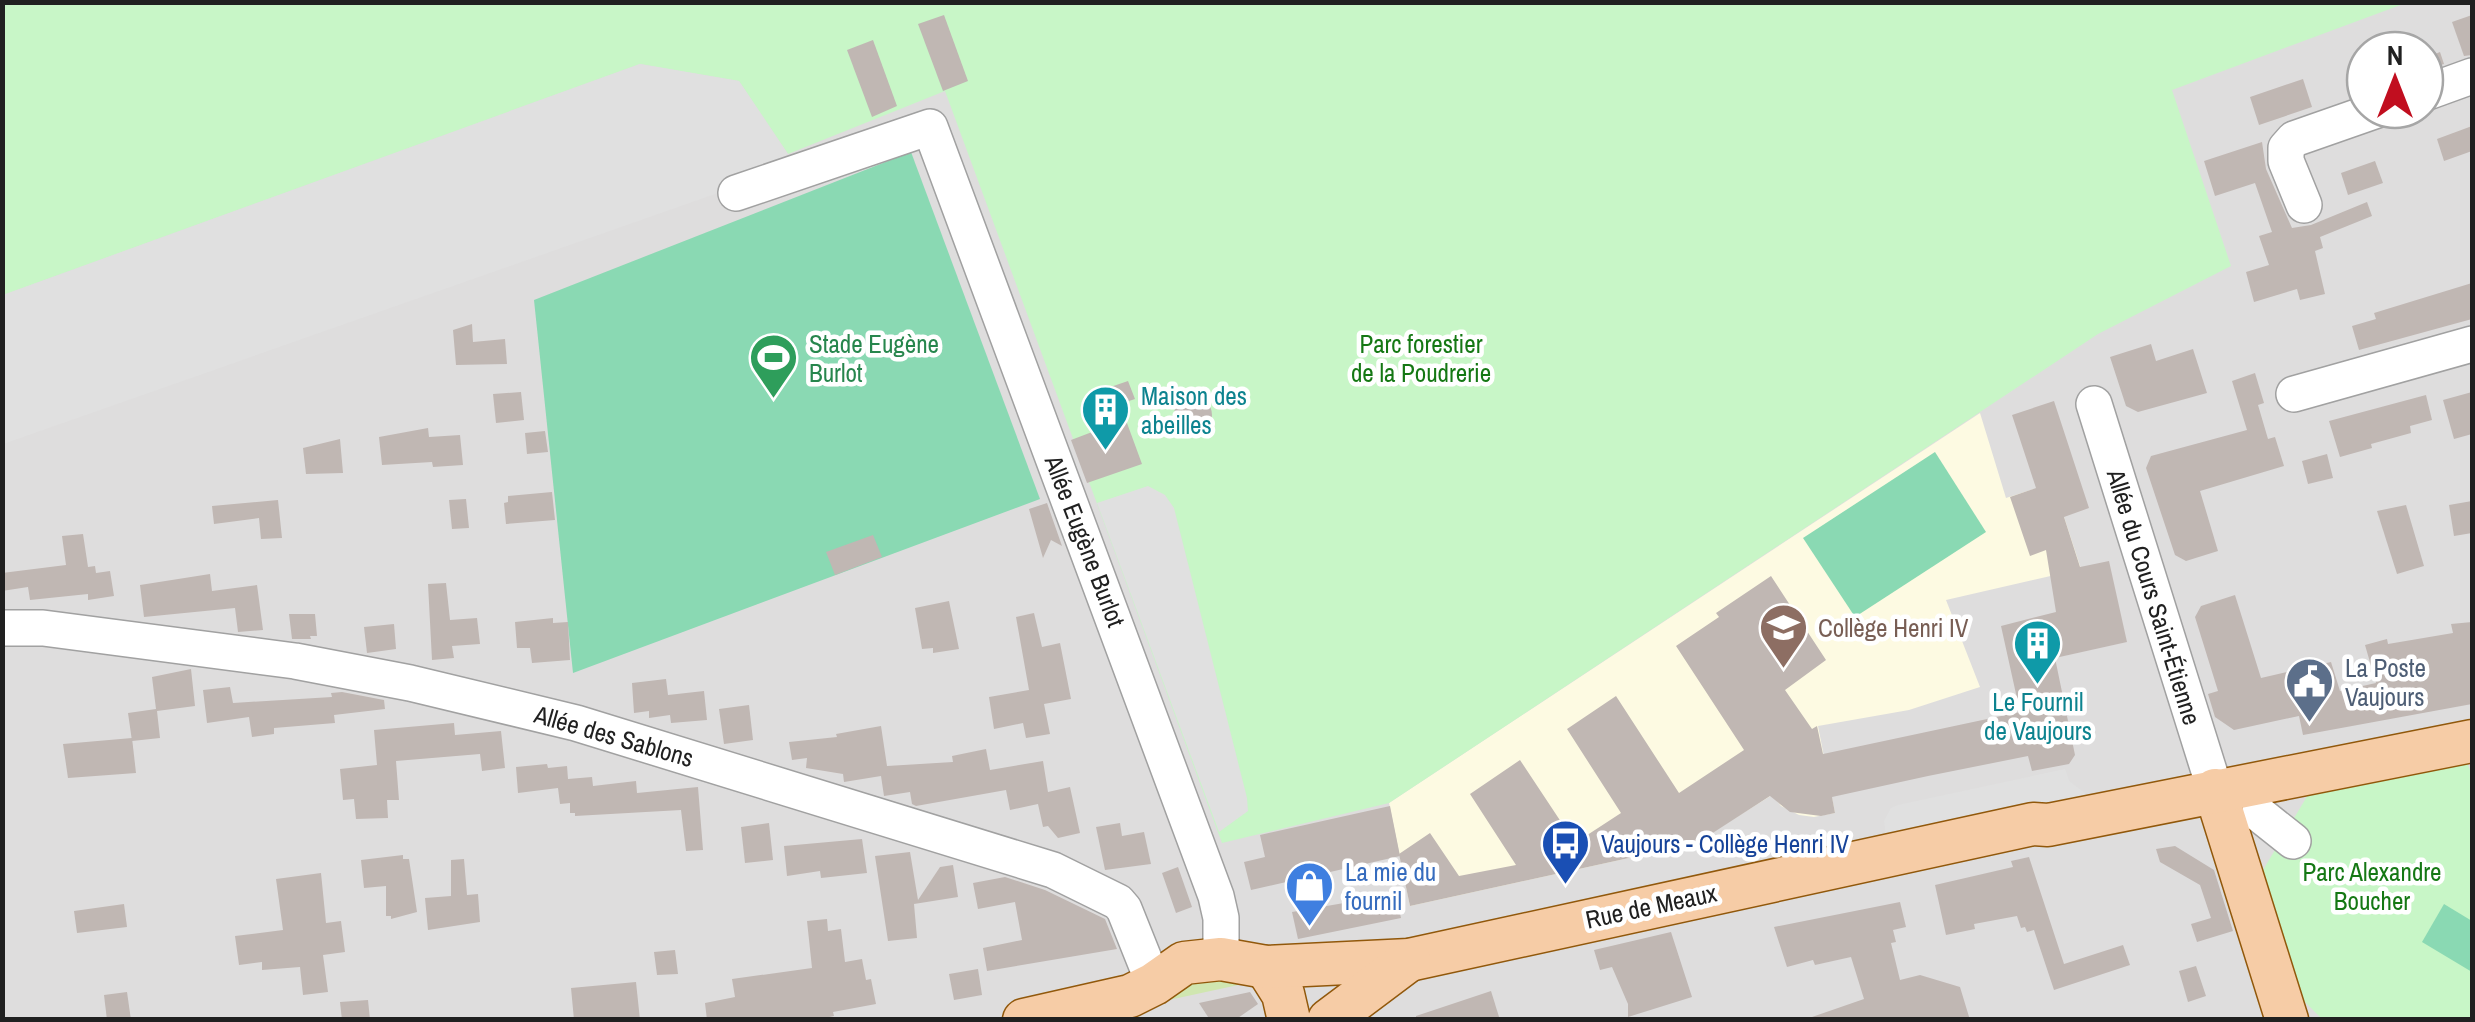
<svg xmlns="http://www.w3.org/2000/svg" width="2475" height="1022" font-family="'Archivo Narrow',sans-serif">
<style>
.residential{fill:#dedddd;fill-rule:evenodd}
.education{fill:#fdfae2}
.grass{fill:#d0e6b0}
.park{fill:#c8f6c7}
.pitch{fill:#8ad9b3}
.parking{fill:#e0e0e0}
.building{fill:#c0b7b3}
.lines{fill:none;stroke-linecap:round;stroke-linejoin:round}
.minor-casing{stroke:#a1a1a1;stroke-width:38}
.major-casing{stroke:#91580b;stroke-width:45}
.minor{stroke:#fff;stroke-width:35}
.major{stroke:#f6cca6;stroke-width:42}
.labels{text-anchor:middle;stroke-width:9;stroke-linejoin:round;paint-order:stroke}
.leisure-label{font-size:25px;fill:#27864d;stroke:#fff;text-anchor:start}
.park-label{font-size:25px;fill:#157814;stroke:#fff}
.culture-label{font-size:25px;fill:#0d838f;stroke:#fff;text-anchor:start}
.street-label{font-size:25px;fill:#202020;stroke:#fff}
.education-label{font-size:25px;fill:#785e54;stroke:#fff;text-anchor:start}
.service-label{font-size:25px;fill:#4e5e75;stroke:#fff;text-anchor:start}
.transit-label{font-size:25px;fill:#164399;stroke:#fff;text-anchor:start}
.shop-label{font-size:25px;fill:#366cbe;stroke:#fff;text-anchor:start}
</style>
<rect width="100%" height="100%" fill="#f0ece7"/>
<!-- residential -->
<path class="residential" d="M3,3H2472V1019H3ZM2365,50H2425V110H2365Z"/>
<!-- education -->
<path class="education" d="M1980,413L2006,498L2053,483L2081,569L1946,600L1980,687L1909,710L1818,726L1835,813L1814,817L1799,815L1781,806L1772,795L1708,835L1711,840L1410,906L1389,803Z"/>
<!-- grass -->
<path class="grass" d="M1180,975L1252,982L1132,1008Z"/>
<!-- park -->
<g class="park">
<path d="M3,3H2406L2172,90L2231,266L2098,334L1389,803L1222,843L945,91L788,154L739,81L640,64L3,295Z"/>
<path d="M2466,760L2472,775V1019H2322L2304,1001L2260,875L2312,788Z"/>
</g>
<!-- pitch -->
<g class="pitch">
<path d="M911,152L1040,499L573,673L534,300Z"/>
<path d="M1935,452L1986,532L1855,617L1803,538Z"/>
<path d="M2444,904L2472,921V972L2422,942Z"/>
</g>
<!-- parking -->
<g class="parking">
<path d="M640,64L739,81L788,154L715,194L3,444V295Z"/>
<path d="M1148,486L1165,495L1174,508L1247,798L1248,811L1219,832L1097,503Z"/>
<path d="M2065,769L2069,781L2090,797L1887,843L1884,821L1891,808L1898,805Z"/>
</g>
<!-- building -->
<g class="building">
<path d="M944,15L968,81L943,91L918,24Z"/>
<path d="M2472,15V55L2464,56L2452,22Z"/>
<path d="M873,40L897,106L872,117L847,50Z"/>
<path d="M2440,52L2444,64L2425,70V58Z"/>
<path d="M2303,79L2312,107L2259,125L2250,97Z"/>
<path d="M2472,126V151L2444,161L2437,139Z"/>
<path d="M2262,142L2266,169L2292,228L2311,225L2367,202L2372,216L2320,237L2323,248L2315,251L2325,294L2300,300L2297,289L2254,302L2246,272L2269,265L2259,236L2272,232L2255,183L2215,196L2204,161Z"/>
<path d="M2375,161L2383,183L2348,195L2341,173Z"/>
<path d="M2472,283V319L2359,350L2352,326L2376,319L2374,313Z"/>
<path d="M472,324L473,342L505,339L507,364L456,365L453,330Z"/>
<path d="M2151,344L2156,361L2193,349L2207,393L2138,412L2126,406L2110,357Z"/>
<path d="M2255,373L2264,403L2258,405L2268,439L2275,437L2284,466L2200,491L2218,551L2186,561L2175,555L2146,468L2151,456L2247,430L2232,381Z"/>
<path d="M1128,381L1135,399L1120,404L1142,464L1087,483L1071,440L1100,429L1087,395Z"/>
<path d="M521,392L524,420L496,423L493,394Z"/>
<path d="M2472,392V434L2454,439L2443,400Z"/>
<path d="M2426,395L2432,420L2410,426L2411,433L2371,444L2372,448L2340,457L2329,421Z"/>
<circle cx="1193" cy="415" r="19"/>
<path d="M2054,401L2089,508L2064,517L2080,567L2109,561L2127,642L2055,658L2075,755L2069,764L2032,771L2028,756L1928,776L1832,797L1835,813L1821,816L1790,812L1770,796L1708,836L1711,840L1410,906L1399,854L1430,833L1459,876L1516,865L1470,794L1520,760L1575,843L1621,813L1567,729L1616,696L1679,793L1744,750L1676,646L1719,617L1716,613L1771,576L1826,660L1785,690L1812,729L1817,726L1823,754L2020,712L2001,626L2056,612L2046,550L2030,556L2010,497L2036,488L2012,415Z"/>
<path d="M428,428L429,437L460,435L463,465L433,467L432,462L382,465L379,437Z"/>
<path d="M545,431L548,452L527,454L525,433Z"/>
<path d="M340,439L343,473L306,474L303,448Z"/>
<path d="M2327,454L2333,478L2308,484L2302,461Z"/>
<path d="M552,492L555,520L506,524L504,503L508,502V496Z"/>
<path d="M466,499L469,528L452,529L449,500Z"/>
<path d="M278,500L282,538L261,539L259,518L214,524L212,506Z"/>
<path d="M2472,501V533L2454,536L2449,505Z"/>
<path d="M1047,503L1062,546L1051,540L1043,558L1029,509Z"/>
<path d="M2406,505L2424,566L2397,574L2377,511Z"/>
<path d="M83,534L88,567L95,566L96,573L110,571L114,596L88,600V594L30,600L28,587L2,591V573L66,565L62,536Z"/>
<path d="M873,535L882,557L835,575L826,552Z"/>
<path d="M210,574L212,591L257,585L263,630L238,632L235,608L144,617L140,585Z"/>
<path d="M446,583L450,620L477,618L480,644L452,646L454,658L432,660L428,584Z"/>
<path d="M2235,595L2261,678L2331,662L2340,691L2376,683L2365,645L2387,639L2388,644L2453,633L2451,624L2472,622V704L2303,735L2299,716L2234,730L2215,717L2208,694L2218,691L2195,617L2201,606Z"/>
<path d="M949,601L959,649L933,653V648L922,649L915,608Z"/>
<path d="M1034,613L1042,647L1060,643L1071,699L1044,704L1050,734L1026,738L1023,723L994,729L989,697L1029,690L1016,617Z"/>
<path d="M289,614H315L317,636H310L311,639H292Z"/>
<path d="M553,618V623L568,622L570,660L532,663L530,648H517L515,622Z"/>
<path d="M394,624L396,649L367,653L364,627Z"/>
<path d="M191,669L195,706L157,711L160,738L132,741L128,713L156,709L152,677Z"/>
<path d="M666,679L668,695L704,691L707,720L671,723L670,715L649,718V711L634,713L632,683Z"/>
<path d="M230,687L233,703L332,697L331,693L342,692L384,700L385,709L334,715L335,723L274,728V734L252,737L249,717L207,723L203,690Z"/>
<path d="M749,705L753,740L724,744L719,709Z"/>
<path d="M454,723L455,735L501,731L505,768L482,771L480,754L396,761L399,800H387L388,818L356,819L354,799L343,800L340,769L377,765L374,730Z"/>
<path d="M881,726L887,766L953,762L952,756L986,749L990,770L1043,761L1048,792L1070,787L1080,833L1058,838L1048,826L1043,827L1038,804L1010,810L1006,790L916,806L912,804L910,792L884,796L881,776L844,782L843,774L806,768L807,758L792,760L789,742L837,737L836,734Z"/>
<path d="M132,738L136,773L68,778L63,744Z"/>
<path d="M547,764L548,768L567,766L568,779L592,777L593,786L636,781L637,793L698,787L703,850L686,851L681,810L575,816V813H570V803L560,804L558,788L518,793L516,767Z"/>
<path d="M1390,806L1400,856L1251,890L1244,862L1265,857L1260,835Z"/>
<path d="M769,823L773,860L745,863L741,827Z"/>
<path d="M1120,823L1122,836L1144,832L1151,864L1105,870L1096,827Z"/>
<path d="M862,839L867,873L821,878L820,871L787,876L784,846Z"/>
<path d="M2175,846L2214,870L2233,931L2197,942L2191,924L2211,918L2200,885L2160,862L2156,849Z"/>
<path d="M910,852L918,900L940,867L953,865L958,897L914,904L917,938L888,941L875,856Z"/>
<path d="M403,855V859H409L417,912L391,919V916H386V886L364,888L361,860Z"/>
<path d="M2029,857L2064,964L2123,945L2130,965L2054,990L2034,930L2027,932L2025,927L2021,928L2017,916L1974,924L1975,929L1946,935L1935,885L2013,867L2011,861Z"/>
<path d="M464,859L467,895L478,894L480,922L428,930L425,898L451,896V860Z"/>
<path d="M1178,867L1192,907L1176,913L1162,873Z"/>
<path d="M321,873L326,923L341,921L345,952L323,955L328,992L303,995L300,967L262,970V962L239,965L235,936L283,930L276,879Z"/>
<path d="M1005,877L1045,890L1105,919L1117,949L987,971L983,948L1022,940L1015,902L978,909L973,883Z"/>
<path d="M1396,894L1401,918L1298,939L1292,912Z"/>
<path d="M1900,902L1906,927L1893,930L1896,942L1891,943L1900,980L1920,975L1960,987L1970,1020H1813L1812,1017L1864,999L1851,957L1815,965L1813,960L1787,967L1774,927Z"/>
<path d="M124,904L127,927L77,933L74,911Z"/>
<path d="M827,919L828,931L841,929L845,962L862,959L866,980L871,979L876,1004L833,1012L834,1016L815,1020H707L705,1003L735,997L732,979L812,968L807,921Z"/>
<path d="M1671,932L1692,997L1628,1017V1004L1612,967L1600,970L1594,950Z"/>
<path d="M675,950L678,974L657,975L654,952Z"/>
<path d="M2196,966L2206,996L2188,1002L2179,971Z"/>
<path d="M978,969L982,995L954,1000L949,974Z"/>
<path d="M636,982L640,1020H574L571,988Z"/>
<path d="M1491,991L1500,1020H1416V1016Z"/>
<path d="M127,992L131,1020H107L104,995Z"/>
<path d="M1250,992L1258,1004L1235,1020H1210L1199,1003Z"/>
<path d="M368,1000L370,1020H342L340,1002Z"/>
</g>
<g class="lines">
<defs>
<g id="minor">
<path d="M2425,93L2472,76"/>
<path d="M736,193L930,127L1216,896L1221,918V959"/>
<path d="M2304,205L2286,161V148L2294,139L2377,110"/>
<path d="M2294,394L2472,344"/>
<path d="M2094,404L2215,790"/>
<path d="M2,628H43L295,661L410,683L576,723L1053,870L1118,902L1124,909L1154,984"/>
<path d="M2259,814L2293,841"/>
</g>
<g id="major">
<path d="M2215,790L2287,1020"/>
<path d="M1266,967L1283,994L1289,1020"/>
<path d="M1024,1020L1130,996L1154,984L1184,963L1221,959L1266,967L1409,960L2033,824L2048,825L2472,741"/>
<path d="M1329,1020L1409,960"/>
</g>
</defs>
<!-- minor casing -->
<use href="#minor" class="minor-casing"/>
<!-- major casing -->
<use href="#major" class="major-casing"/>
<!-- minor -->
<use href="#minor" class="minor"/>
<!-- major -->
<use href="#major" class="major"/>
</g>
<!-- icons -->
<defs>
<symbol id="stadium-pin" viewBox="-11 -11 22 30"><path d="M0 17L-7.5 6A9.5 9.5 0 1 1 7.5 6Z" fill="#2e9e5b" stroke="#fff"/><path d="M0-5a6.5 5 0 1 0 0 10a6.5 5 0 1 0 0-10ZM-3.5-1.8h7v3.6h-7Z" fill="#fff"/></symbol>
<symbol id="building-pin" viewBox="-11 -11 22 30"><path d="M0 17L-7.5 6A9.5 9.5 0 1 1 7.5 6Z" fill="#0f9aa8" stroke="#fff"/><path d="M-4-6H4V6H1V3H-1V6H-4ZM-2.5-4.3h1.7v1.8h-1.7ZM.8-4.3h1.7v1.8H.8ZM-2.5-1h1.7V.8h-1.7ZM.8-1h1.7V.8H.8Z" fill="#fff"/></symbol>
<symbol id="school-pin" viewBox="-11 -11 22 30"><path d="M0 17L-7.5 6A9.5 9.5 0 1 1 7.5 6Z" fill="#8d6e63" stroke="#fff"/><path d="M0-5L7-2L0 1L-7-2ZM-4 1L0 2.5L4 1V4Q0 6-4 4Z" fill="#fff"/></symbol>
<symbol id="civic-pin" viewBox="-11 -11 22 30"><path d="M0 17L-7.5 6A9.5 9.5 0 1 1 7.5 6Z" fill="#5c6f8a" stroke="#fff"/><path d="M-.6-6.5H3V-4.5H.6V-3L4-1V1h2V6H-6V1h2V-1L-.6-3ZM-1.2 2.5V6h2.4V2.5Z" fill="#fff"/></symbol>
<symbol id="bus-pin" viewBox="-11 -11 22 30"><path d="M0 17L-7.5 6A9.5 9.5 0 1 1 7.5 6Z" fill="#1a4fb4" stroke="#fff"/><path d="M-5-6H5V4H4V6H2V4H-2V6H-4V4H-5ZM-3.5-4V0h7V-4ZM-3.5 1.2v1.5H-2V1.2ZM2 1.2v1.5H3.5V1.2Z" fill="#fff"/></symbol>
<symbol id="shop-pin" viewBox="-11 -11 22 30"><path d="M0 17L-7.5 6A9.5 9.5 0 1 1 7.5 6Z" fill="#3f7fe0" stroke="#fff"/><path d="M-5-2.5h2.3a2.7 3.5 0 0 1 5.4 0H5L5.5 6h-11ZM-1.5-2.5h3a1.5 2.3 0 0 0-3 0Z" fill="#fff"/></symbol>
</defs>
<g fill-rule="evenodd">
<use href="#stadium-pin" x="746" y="330" width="55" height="75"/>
<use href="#building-pin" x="1078" y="382" width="55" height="75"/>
<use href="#school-pin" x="1756" y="600" width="55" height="75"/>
<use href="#building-pin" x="2010" y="616" width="55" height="75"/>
<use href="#civic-pin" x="2282" y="654" width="55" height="75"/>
<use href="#bus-pin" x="1538" y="816" width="55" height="75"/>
<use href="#shop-pin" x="1282" y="858" width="55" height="75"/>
</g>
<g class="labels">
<!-- leisure labels -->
<g class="leisure-label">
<text x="809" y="353">Stade Eugène<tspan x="809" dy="29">Burlot</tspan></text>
</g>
<!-- park labels -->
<g class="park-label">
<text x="1421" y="353">Parc forestier<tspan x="1421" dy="29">de la Poudrerie</tspan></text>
<text x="2372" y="881">Parc Alexandre<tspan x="2372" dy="29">Boucher</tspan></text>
</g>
<!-- culture labels -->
<g class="culture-label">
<text x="1141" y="405">Maison des<tspan x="1141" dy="29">abeilles</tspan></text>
<text x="2038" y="711" text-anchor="middle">Le Fournil<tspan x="2038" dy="29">de Vaujours</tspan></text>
</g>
<!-- street labels -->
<g class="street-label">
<text transform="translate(1085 541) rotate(69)" y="9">Allée Eugène Burlot</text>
<text transform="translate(2154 597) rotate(73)" y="9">Allée du Cours Saint-Étienne</text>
<text transform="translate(614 736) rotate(16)" y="9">Allée des Sablons</text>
<text transform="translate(1651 906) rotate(-12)" y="9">Rue de Meaux</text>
</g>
<!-- education labels -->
<g class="education-label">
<text x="1818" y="637">Collège Henri IV</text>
</g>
<!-- service labels -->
<g class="service-label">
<text x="2345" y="677">La Poste<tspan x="2345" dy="29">Vaujours</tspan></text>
</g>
<!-- transit labels -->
<g class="transit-label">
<text x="1601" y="853">Vaujours - Collège Henri IV</text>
</g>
<!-- shop labels -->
<g class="shop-label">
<text x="1345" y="881">La mie du<tspan x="1345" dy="29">fournil</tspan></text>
</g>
</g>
<!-- border -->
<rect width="2475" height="1022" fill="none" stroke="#202020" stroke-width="10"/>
<!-- north arrow -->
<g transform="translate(2395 80)"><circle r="48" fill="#ffffff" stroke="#a6a6a6" stroke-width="2.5"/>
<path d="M0-8L18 38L0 25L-18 38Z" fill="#c10e1f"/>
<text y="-15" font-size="28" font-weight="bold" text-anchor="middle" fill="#202020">N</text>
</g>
</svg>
